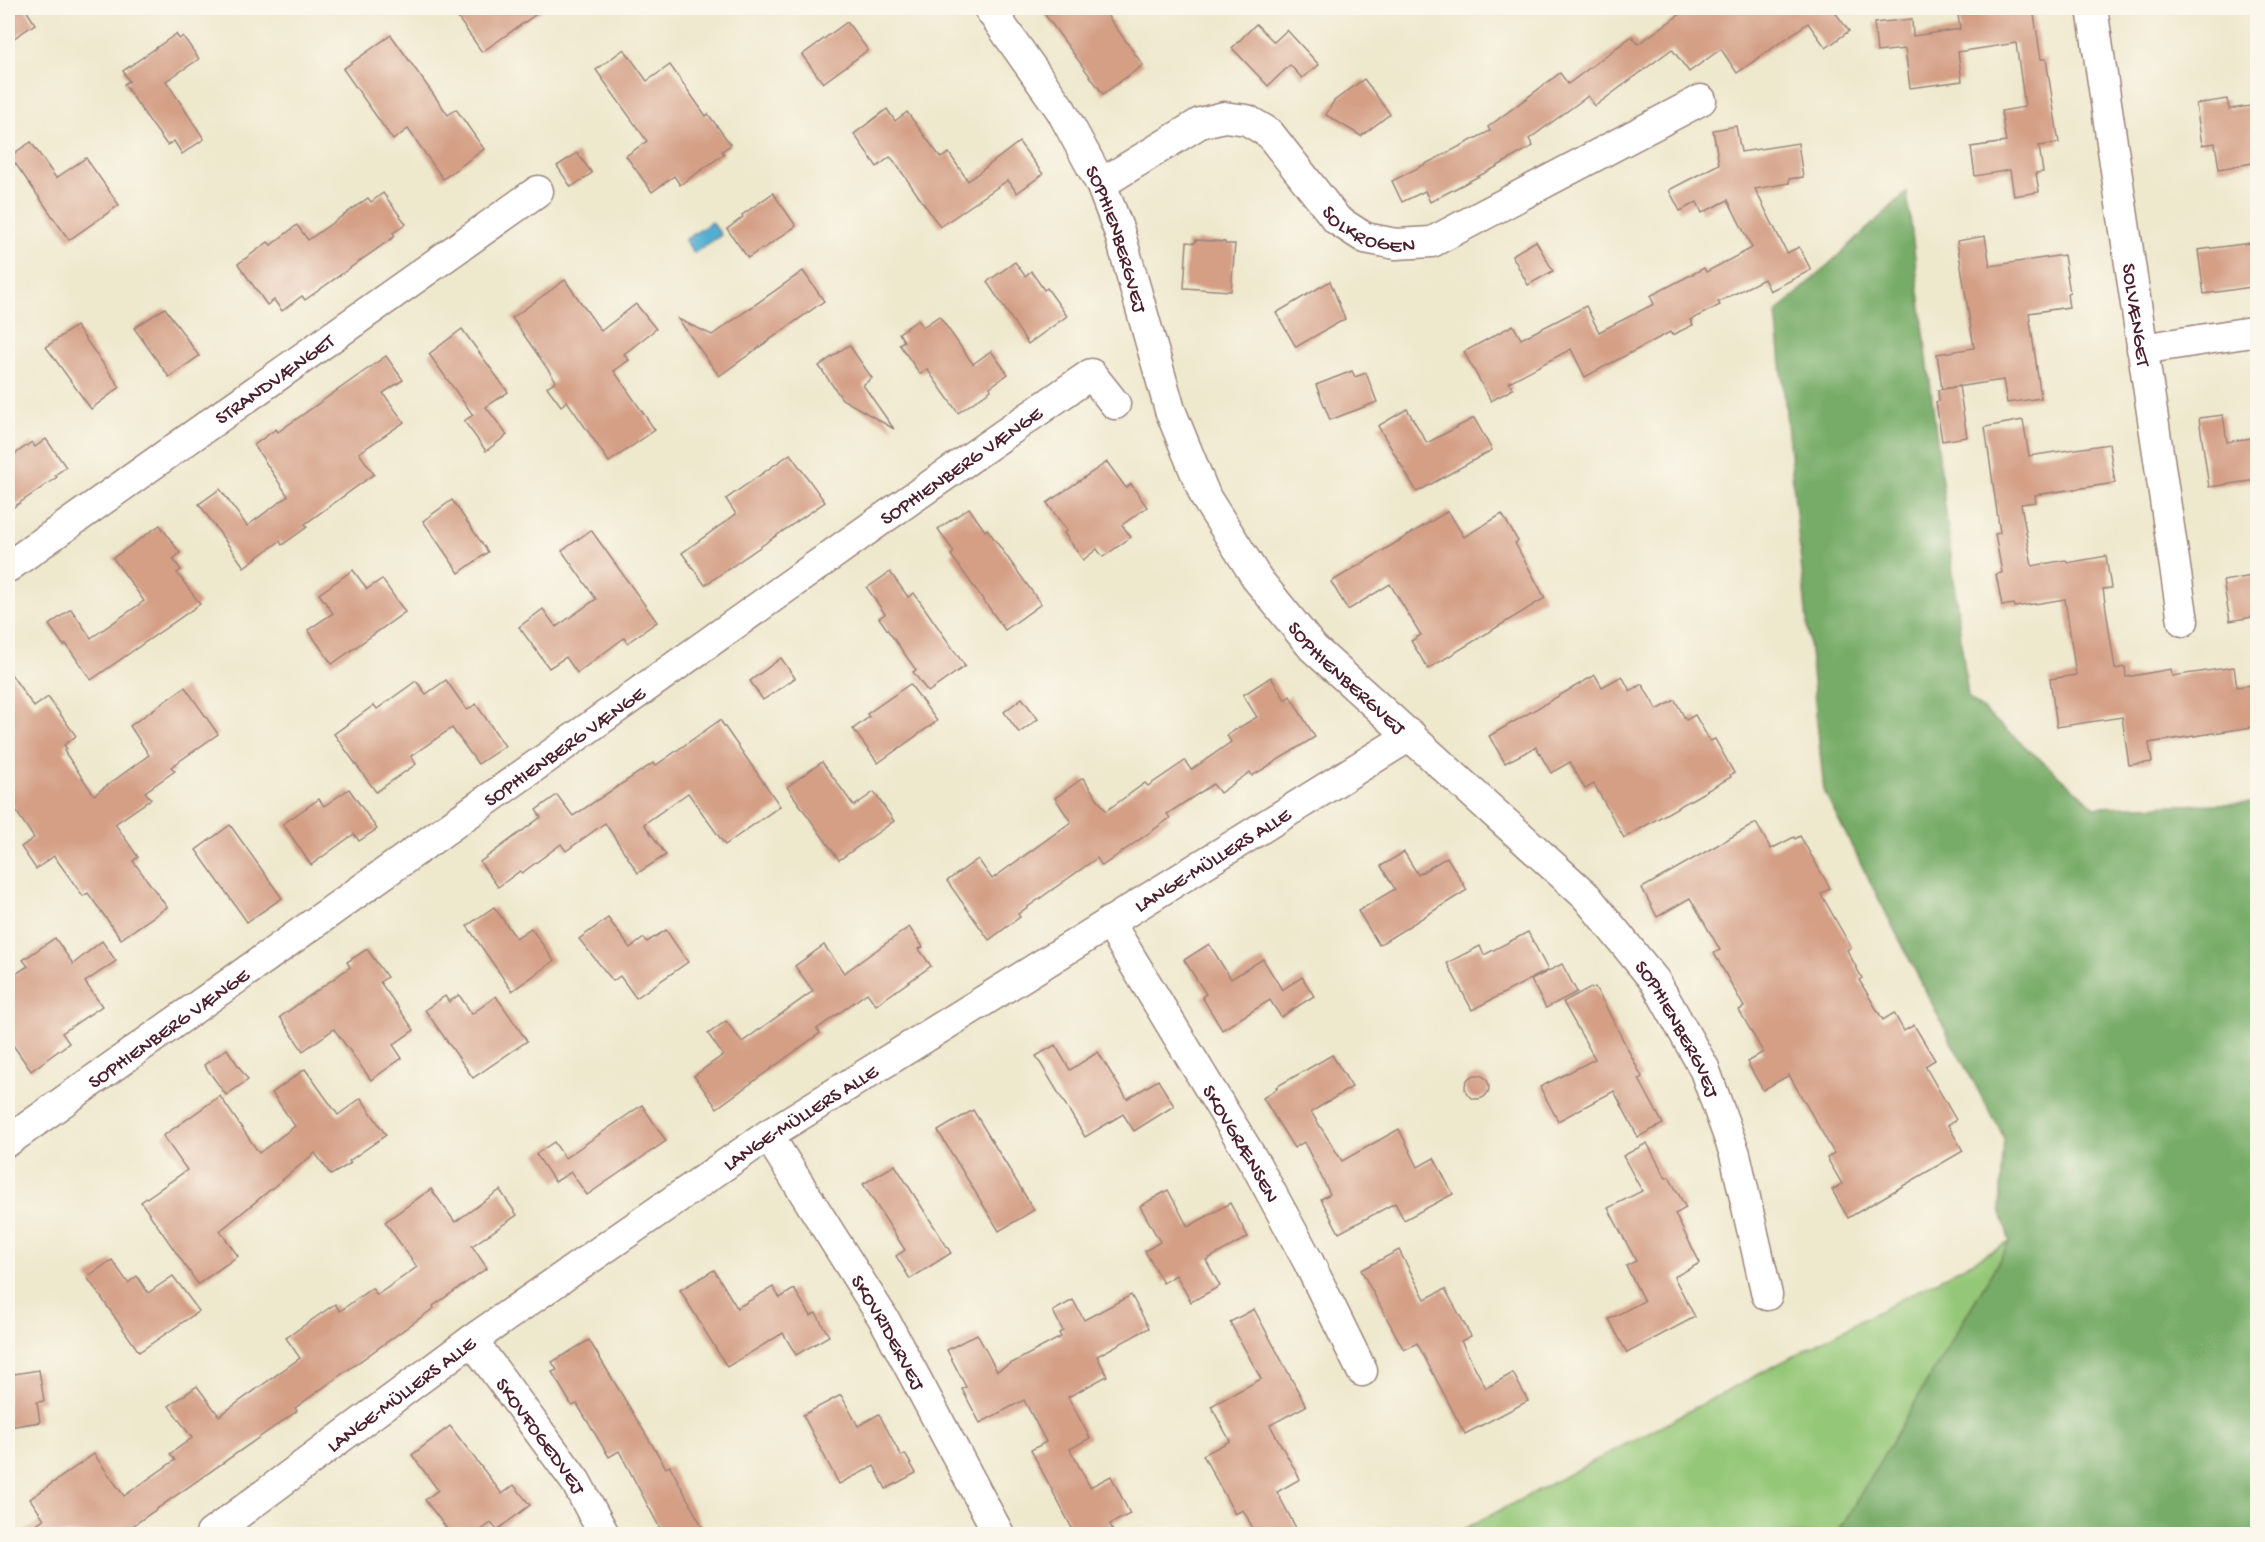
<svg xmlns="http://www.w3.org/2000/svg" width="2265" height="1542" font-family="'Gochi Hand',sans-serif">
<style>
.green{fill:#94c777;stroke:#6f7351;stroke-width:1.5}
.forest{fill:#77ac68;stroke:#60664a;stroke-width:1.5}
.water{fill:#53aed1;stroke:#4e667e;stroke-width:1.5}
.building{fill:#d49f85}
.lines{fill:none;stroke-linecap:round;stroke-linejoin:round}
.minor-casing{stroke:#9c847c;stroke-width:33}
.minor{stroke:#fff;stroke-width:30}
.labels{text-anchor:middle;stroke-width:5;stroke-linejoin:round;paint-order:stroke}
.street-label{font-size:20px;fill:#4a1f2b;stroke:#fbf7ec}
</style>
<rect width="100%" height="100%" fill="#fbf7ec"/>
<filter id="ink" filterUnits="userSpaceOnUse"><feTurbulence type="fractalNoise" baseFrequency=".0167" numOctaves="2"/><feDisplacementMap in="SourceGraphic" scale="12" xChannelSelector="R" yChannelSelector="G"/><feConvolveMatrix kernelMatrix="1 2 1 2 8 2 1 2 1" color-interpolation-filters="sRGB"/></filter>
<filter id="wash" filterUnits="userSpaceOnUse"><feTurbulence type="fractalNoise" baseFrequency=".008" numOctaves="4" result="noise"/><feDisplacementMap in="SourceGraphic" scale="24" xChannelSelector="R" yChannelSelector="G"/><feGaussianBlur stdDeviation="1.35" result="paint"/><feColorMatrix in="noise" values="0 0 0 0 0 0 0 0 0 0 0 0 0 0 0 0 0 1.4 0 .05"/><feComposite in="paint" operator="in"/></filter>
<g filter="url(#wash)">
<rect width="100%" height="100%" fill="#eee8cd"/>
<!-- green -->
<path class="green" d="M2010,1242L1837,1534H1455Z"/>
<!-- forest -->
<path class="forest" d="M1907,192L1968,697L2095,807L2257,803V1534H1837L2010,1242L2000,1209L2004,1137L1954,1047L1824,791L1776,313Z"/>
<!-- water -->
<path class="water" d="M712,222L721,235L694,253L685,240Z"/>
<g id="blocks">
<!-- building -->
<g class="building">
<path d="M8,8H25L35,24L8,42Z"/>
<path d="M451,8H545L482,52Z"/>
<path d="M1040,8H1102L1143,65L1103,94Z"/>
<path d="M1689,8H1832L1849,31L1826,48L1808,23L1737,73L1721,49L1689,72L1672,49L1595,106L1588,96L1529,139L1533,146L1496,167L1430,202L1425,191L1402,202L1392,181L1490,131L1488,127L1560,73L1568,84L1632,36L1638,44Z"/>
<path d="M1957,8H2033L2041,59H2046L2059,143L2039,146L2043,172L2036,173L2039,192L2014,196L2010,170L1975,176L1971,147L2006,142L2001,111L2025,107L2016,43L1958,52L1962,81L1910,88L1905,49L1877,52L1874,23L1912,19L1913,36L1960,29Z"/>
<path d="M847,22L868,50L823,83L802,55Z"/>
<path d="M1256,24L1274,42L1287,30L1319,65L1302,78L1290,65L1268,86L1232,48Z"/>
<path d="M176,34L179,39L183,36L199,59L166,81L204,139L182,154L174,141L167,145L146,116L124,84L129,81L123,71Z"/>
<path d="M391,35L448,115L456,109L484,149L443,179L408,129L393,140L343,69Z"/>
<path d="M624,49L647,81L670,65L706,116L708,114L731,145L722,151L724,154L680,185L674,176L652,192L626,156L647,141L596,70Z"/>
<path d="M1364,79L1390,114L1361,136L1326,115L1334,101Z"/>
<path d="M2227,99L2229,109L2258,105V162L2219,169L2215,143L2202,145L2196,104Z"/>
<path d="M887,109L895,121L907,112L941,158L949,153L968,181L1019,142L1043,174L1017,193L1008,180L940,227L894,161L890,157L877,167L854,134Z"/>
<path d="M1736,126L1741,152L1798,143L1803,177L1789,179V183L1755,189L1787,253L1799,247L1811,270L1770,291L1764,279L1718,302L1720,305L1690,320L1693,325L1672,335L1670,332L1585,377L1571,349L1509,382L1513,389L1491,401L1464,352L1513,325L1521,339L1586,306L1599,332L1654,304L1650,296L1704,268L1706,272L1752,248L1728,200L1702,213L1697,202L1680,211L1669,190L1719,164L1713,130Z"/>
<path d="M31,142L56,178L86,158L119,205L69,240L10,156Z"/>
<path d="M577,153L592,173L571,187L557,166Z"/>
<path d="M383,193L406,224L393,233L395,236L305,300L302,296L282,311L274,300L267,305L238,264L268,242L271,245L297,225L308,240L368,198L371,202Z"/>
<path d="M773,193L796,226L763,249L762,248L748,258L727,229L743,217L742,215Z"/>
<path d="M1985,236L1990,266L2064,255L2070,293L2067,294L2069,307L2029,313L2041,398L2007,403L2003,380L1942,389L1937,354L1974,348L1957,241Z"/>
<path d="M1196,240L1225,242V244H1235L1231,291L1184,288L1187,242L1195,243Z"/>
<path d="M1536,241L1553,271L1528,285L1512,255Z"/>
<path d="M2258,242V286L2204,294L2198,250Z"/>
<path d="M1015,262L1025,276L1031,271L1044,290L1047,288L1067,316L1028,344L987,282Z"/>
<path d="M803,271L824,301L719,376L678,319L712,335Z"/>
<path d="M565,280L601,331L636,304L656,329L624,354L629,360L614,371L655,430L609,462L567,401L561,406L547,387L556,381L512,318Z"/>
<path d="M1330,281L1345,319L1296,347L1276,313Z"/>
<path d="M165,308L199,356L169,377L134,328Z"/>
<path d="M939,316L973,364L991,351L1008,374L990,387L991,390L958,413L927,369L920,374L899,344L904,341L899,333L918,320L923,327Z"/>
<path d="M76,326L120,387L91,409L46,347Z"/>
<path d="M462,329L508,392L486,407L507,435L486,451L464,421L473,415L429,354Z"/>
<path d="M849,345L872,378L863,385L894,429L842,399L819,366Z"/>
<path d="M386,356L403,380L383,393L404,422L359,453L374,474L305,524L307,527L282,545L280,541L244,567L199,504L220,489L247,526L288,496L254,445L276,429L278,432Z"/>
<path d="M1352,371L1355,377L1366,373L1377,402L1330,420L1316,385Z"/>
<path d="M1959,386L1967,437L1942,441L1936,402L1939,401L1938,390Z"/>
<path d="M1407,409L1427,443L1474,418L1492,450L1417,492L1378,426Z"/>
<path d="M2223,415L2227,442L2258,437V480L2209,487L2199,418Z"/>
<path d="M2023,420L2029,456L2109,444L2115,483L2035,495L2036,502L2021,504L2032,566L2066,560L2067,563L2106,556L2111,588L2103,589L2115,669L2125,667L2126,677L2171,669L2172,676L2234,667L2237,687L2258,684V726L2149,743L2152,762L2129,765L2122,717L2057,727L2050,679L2076,675L2065,599L2015,607L2014,604L2002,606L1996,574L2002,573L1995,534L2000,533L1985,427Z"/>
<path d="M46,439L66,467L55,475L57,477L8,511V459L32,442L35,447Z"/>
<path d="M790,454L825,502L705,585L682,553L736,514L726,499Z"/>
<path d="M1107,462L1126,488L1131,484L1147,507L1122,525L1131,537L1103,557L1097,549L1083,560L1064,533L1067,531L1047,503Z"/>
<path d="M452,500L488,552L459,573L423,521Z"/>
<path d="M969,508L985,531L987,529L1041,604L1005,630L951,555L954,552L938,529Z"/>
<path d="M1448,511L1464,537L1502,514L1518,541L1515,543L1545,598L1428,669L1411,641L1421,635L1390,584L1348,610L1331,582Z"/>
<path d="M160,525L180,553L173,559L181,570L177,573L200,604L91,680L66,644L64,646L49,625L71,609L91,638L144,601L113,558Z"/>
<path d="M591,530L657,622L627,643L624,638L577,673L566,657L549,668L519,627L543,609L556,627L596,599L562,551Z"/>
<path d="M353,570L367,589L382,579L405,612L332,664L308,630L333,613L319,594Z"/>
<path d="M890,572L908,597L914,593L965,666L928,692L913,672L916,670L879,618L885,614L867,588Z"/>
<path d="M2258,575V616L2230,621L2223,581Z"/>
<path d="M781,658L795,678L763,700L750,681Z"/>
<path d="M8,670L34,707L48,697L76,736L64,745L67,749L64,751L94,795L149,755L130,726L185,687L218,734L171,767L175,771L145,792L151,799L115,824L138,857L133,861L167,907L121,939L88,893L83,896L54,856L36,869L21,847L34,838L8,799Z"/>
<path d="M1595,675L1602,687L1622,676L1630,691L1642,684L1657,710L1675,700L1686,720L1695,715L1710,741L1715,739L1734,773L1730,775L1731,777L1624,838L1594,784L1585,789L1570,762L1551,773L1536,747L1505,763L1489,736Z"/>
<path d="M1271,677L1285,700L1290,696L1315,737L1252,776L1250,772L1220,793L1213,784L1167,814L1170,818L1102,866L1097,858L1018,914L1020,917L989,940L947,881L978,859L992,879L1071,822L1055,798L1083,778L1106,811L1145,783L1148,786L1185,761L1191,770L1231,742L1227,735L1257,717L1243,695Z"/>
<path d="M446,680L467,710L476,704L505,746L478,764L452,728L411,756L416,764L376,792L334,734L374,705L377,709L416,681L426,694Z"/>
<path d="M910,684L937,721L878,763L853,729L869,717L867,714Z"/>
<path d="M1022,698L1038,719L1019,733L1004,712Z"/>
<path d="M720,720L780,806L725,845L688,793L644,824L666,855L638,873L605,823L566,851L561,844L522,873L520,871L498,887L480,862L541,817L536,810L557,795L573,816L653,763L655,766Z"/>
<path d="M822,762L854,806L874,792L894,821L839,860L787,787Z"/>
<path d="M349,789L377,829L359,841L354,834L311,865L283,824L319,799L324,806Z"/>
<path d="M1756,823L1771,849L1794,837L1795,839L1800,836L1830,888L1821,894L1851,947L1847,950L1862,978L1859,980L1883,1020L1894,1013L1904,1031L1914,1025L1935,1060L1925,1066L1956,1120L1948,1125L1963,1151L1848,1218L1832,1190L1842,1184L1827,1158L1834,1153L1789,1075L1763,1090L1747,1062L1763,1052L1739,1010L1744,1007L1714,953L1720,950L1690,898L1657,917L1642,888Z"/>
<path d="M230,825L282,898L247,922L196,850Z"/>
<path d="M1404,852L1418,875L1447,857L1467,890L1379,945L1358,911L1395,889L1381,866Z"/>
<path d="M494,907L516,938L531,928L554,961L512,991L467,926Z"/>
<path d="M608,918L630,948L644,938L647,942L666,930L688,962L636,998L620,976L613,981L579,939Z"/>
<path d="M909,927L923,947L919,949L931,966L876,1005L867,993L817,1029L820,1033L717,1108L694,1076L723,1055L708,1034L726,1021L742,1042L813,991L795,966L824,945L844,973Z"/>
<path d="M1528,932L1548,970L1472,1010L1447,963L1480,946L1484,955Z"/>
<path d="M55,938L73,964L102,941L116,961L85,982L102,1006L62,1033L69,1043L31,1071L8,1038V979L28,966L23,960Z"/>
<path d="M1209,944L1231,979L1263,959L1282,990L1302,977L1314,996L1281,1017L1270,1000L1222,1030L1202,997L1206,994L1184,960Z"/>
<path d="M367,949L387,977L380,982L414,1030L393,1045L402,1058L371,1080L334,1029L303,1051L280,1017L350,967L347,962Z"/>
<path d="M1562,964L1577,992L1546,1008L1531,980Z"/>
<path d="M1591,987L1592,989L1595,987L1604,1003L1642,1077L1639,1079L1663,1124L1638,1137L1614,1091L1558,1121L1540,1087L1595,1059L1563,1002Z"/>
<path d="M459,995L472,1014L496,996L527,1041L473,1078L425,1010L445,996L449,1002Z"/>
<path d="M1055,1045L1070,1070L1098,1052L1127,1099L1158,1080L1174,1106L1134,1131L1123,1114L1085,1137L1036,1056Z"/>
<path d="M227,1049L248,1080L226,1095L204,1065Z"/>
<path d="M1332,1055L1352,1087L1311,1112L1342,1161L1399,1129L1418,1167L1434,1158L1453,1194L1404,1220L1395,1203L1339,1233L1321,1199L1330,1194L1304,1142L1294,1148L1263,1098L1277,1089L1276,1087Z"/>
<path d="M305,1069L338,1115L361,1098L386,1135L349,1161L351,1163L331,1175L315,1153L220,1231L238,1256L198,1284L141,1202L187,1170L163,1136L220,1096L259,1153L295,1126L272,1093Z"/>
<circle cx="1477" cy="1087" r="12"/>
<path d="M642,1105L666,1141L587,1195L571,1172L555,1182L536,1154L554,1142L565,1158Z"/>
<path d="M973,1110L1034,1210L999,1231L938,1131Z"/>
<path d="M1647,1143L1666,1178L1669,1177L1686,1208L1675,1214L1700,1263L1674,1277L1695,1317L1627,1353L1609,1319L1644,1301L1626,1266L1636,1261L1608,1208L1642,1191L1623,1156Z"/>
<path d="M895,1165L951,1253L910,1279L896,1256L905,1250L863,1184Z"/>
<path d="M431,1189L455,1222L500,1190L517,1215L472,1246L487,1268L433,1306L434,1308L295,1408L297,1411L121,1534H20L44,1519L30,1499L94,1454L124,1496L175,1460L170,1454L192,1438L169,1406L197,1386L219,1416L300,1358L286,1338L335,1304L340,1311L372,1288L377,1295L417,1267L385,1222Z"/>
<path d="M1168,1190L1188,1227L1230,1203L1248,1237L1206,1260L1220,1286L1191,1302L1176,1275L1163,1283L1145,1251L1160,1242L1140,1206Z"/>
<path d="M1399,1250L1425,1299L1445,1289L1471,1336L1461,1341L1486,1388L1513,1373L1528,1401L1465,1434L1417,1343L1404,1350L1361,1270Z"/>
<path d="M112,1260L128,1283L137,1276L148,1293L173,1276L199,1311L139,1352L87,1277Z"/>
<path d="M714,1270L737,1308L773,1287L780,1298L794,1289L811,1316L816,1313L829,1336L796,1355L783,1333L727,1367L680,1290Z"/>
<path d="M1131,1295L1149,1328L1097,1356L1107,1376L1068,1397L1090,1438L1070,1449L1090,1487L1111,1476L1130,1514L1110,1524L1114,1534H1075L1031,1450L1046,1442L1024,1400L980,1423L962,1389L966,1387L947,1350L977,1334L997,1371L1061,1337L1059,1333L1063,1331L1053,1311L1073,1300L1084,1320Z"/>
<path d="M1254,1309L1306,1406L1270,1425L1300,1479L1277,1492L1296,1528L1284,1534H1256L1243,1510L1235,1514L1203,1455L1230,1441L1211,1406L1261,1379L1230,1322Z"/>
<path d="M589,1340L666,1468L670,1466L706,1534H663L619,1451L609,1457L577,1404L572,1406L552,1372L557,1370L552,1362Z"/>
<path d="M39,1370L44,1401L37,1402L40,1422L8,1427V1375Z"/>
<path d="M841,1395L858,1426L879,1414L901,1456L905,1454L916,1473L886,1489L874,1466L839,1484L803,1415Z"/>
<path d="M450,1426L502,1494L514,1485L530,1505L497,1530L491,1523L476,1534H451L425,1500L438,1490L412,1455Z"/>
</g>
</g>
</g>
<g filter="url(#ink)">
<use href="#blocks" fill-opacity="0" stroke="#9c847c" stroke-width="1.5"/>
<g class="lines">
<defs>
<g id="minor">
<path id="s1" d="M989,8L1061,110L1101,184L1119,231L1170,410L1206,498L1258,580L1313,648L1586,896L1655,981L1704,1068L1735,1154L1767,1295"/>
<path id="s2" d="M2092,8L2183,621"/>
<path id="s3" d="M1101,184L1200,123L1224,117L1247,120L1269,133L1337,220L1365,238L1396,244L1432,242L1701,100"/>
<path d="M2142,349L2258,331"/>
<path id="s4" d="M8,567L538,191"/>
<path id="s5" d="M1109,922L1256,1165L1308,1261L1362,1371"/>
<path id="s6" d="M768,1135L885,1321L999,1534"/>
<path id="s7" d="M8,1141L878,522L1091,374L1115,404"/>
<path id="s8" d="M472,1340L576,1482L604,1534"/>
<path id="s9" d="M211,1534L472,1340L768,1135L1411,735"/>
</g>
</defs>
<!-- minor casing -->
<use href="#minor" class="minor-casing"/>
<!-- minor -->
<use href="#minor" class="minor"/>
</g>
</g>
<g class="labels">
<!-- street labels -->
<g class="street-label">
<text dy="7" stroke="none"><textPath href="#s3" startOffset="334">SOLKROGEN</textPath></text>
<text dy="7" stroke="none"><textPath href="#s1" startOffset="266">SOPHIENBERGVEJ</textPath></text>
<text dy="7" stroke="none"><textPath href="#s2" startOffset="310">SOLVÆNGET</textPath></text>
<text dy="7" stroke="none"><textPath href="#s4" startOffset="326">STRANDVÆNGET</textPath></text>
<text dy="7" stroke="none"><textPath href="#s7" startOffset="1168">SOPHIENBERG VÆNGE</textPath></text>
<text dy="7" stroke="none"><textPath href="#s1" startOffset="770">SOPHIENBERGVEJ</textPath></text>
<text dy="7" stroke="none"><textPath href="#s7" startOffset="682">SOPHIENBERG VÆNGE</textPath></text>
<text dy="7" stroke="none"><textPath href="#s9" startOffset="1208">LANGE-MÜLLERS ALLE</textPath></text>
<text dy="7" stroke="none"><textPath href="#s7" startOffset="196">SOPHIENBERG VÆNGE</textPath></text>
<text dy="7" stroke="none"><textPath href="#s1" startOffset="1256">SOPHIENBERGVEJ</textPath></text>
<text dy="7" stroke="none"><textPath href="#s9" startOffset="722">LANGE-MÜLLERS ALLE</textPath></text>
<text dy="7" stroke="none"><textPath href="#s5" startOffset="258">SKOVGRÆNSEN</textPath></text>
<text dy="7" stroke="none"><textPath href="#s6" startOffset="231">SKOVRIDERVEJ</textPath></text>
<text dy="7" stroke="none"><textPath href="#s9" startOffset="236">LANGE-MÜLLERS ALLE</textPath></text>
<text dy="7" stroke="none"><textPath href="#s8" startOffset="118">SKOVFOGEDVEJ</textPath></text>
</g>
</g>
<!-- margin -->
<rect width="2265" height="1542" fill="none" stroke="#fbf7ec" stroke-width="30"/>
</svg>
